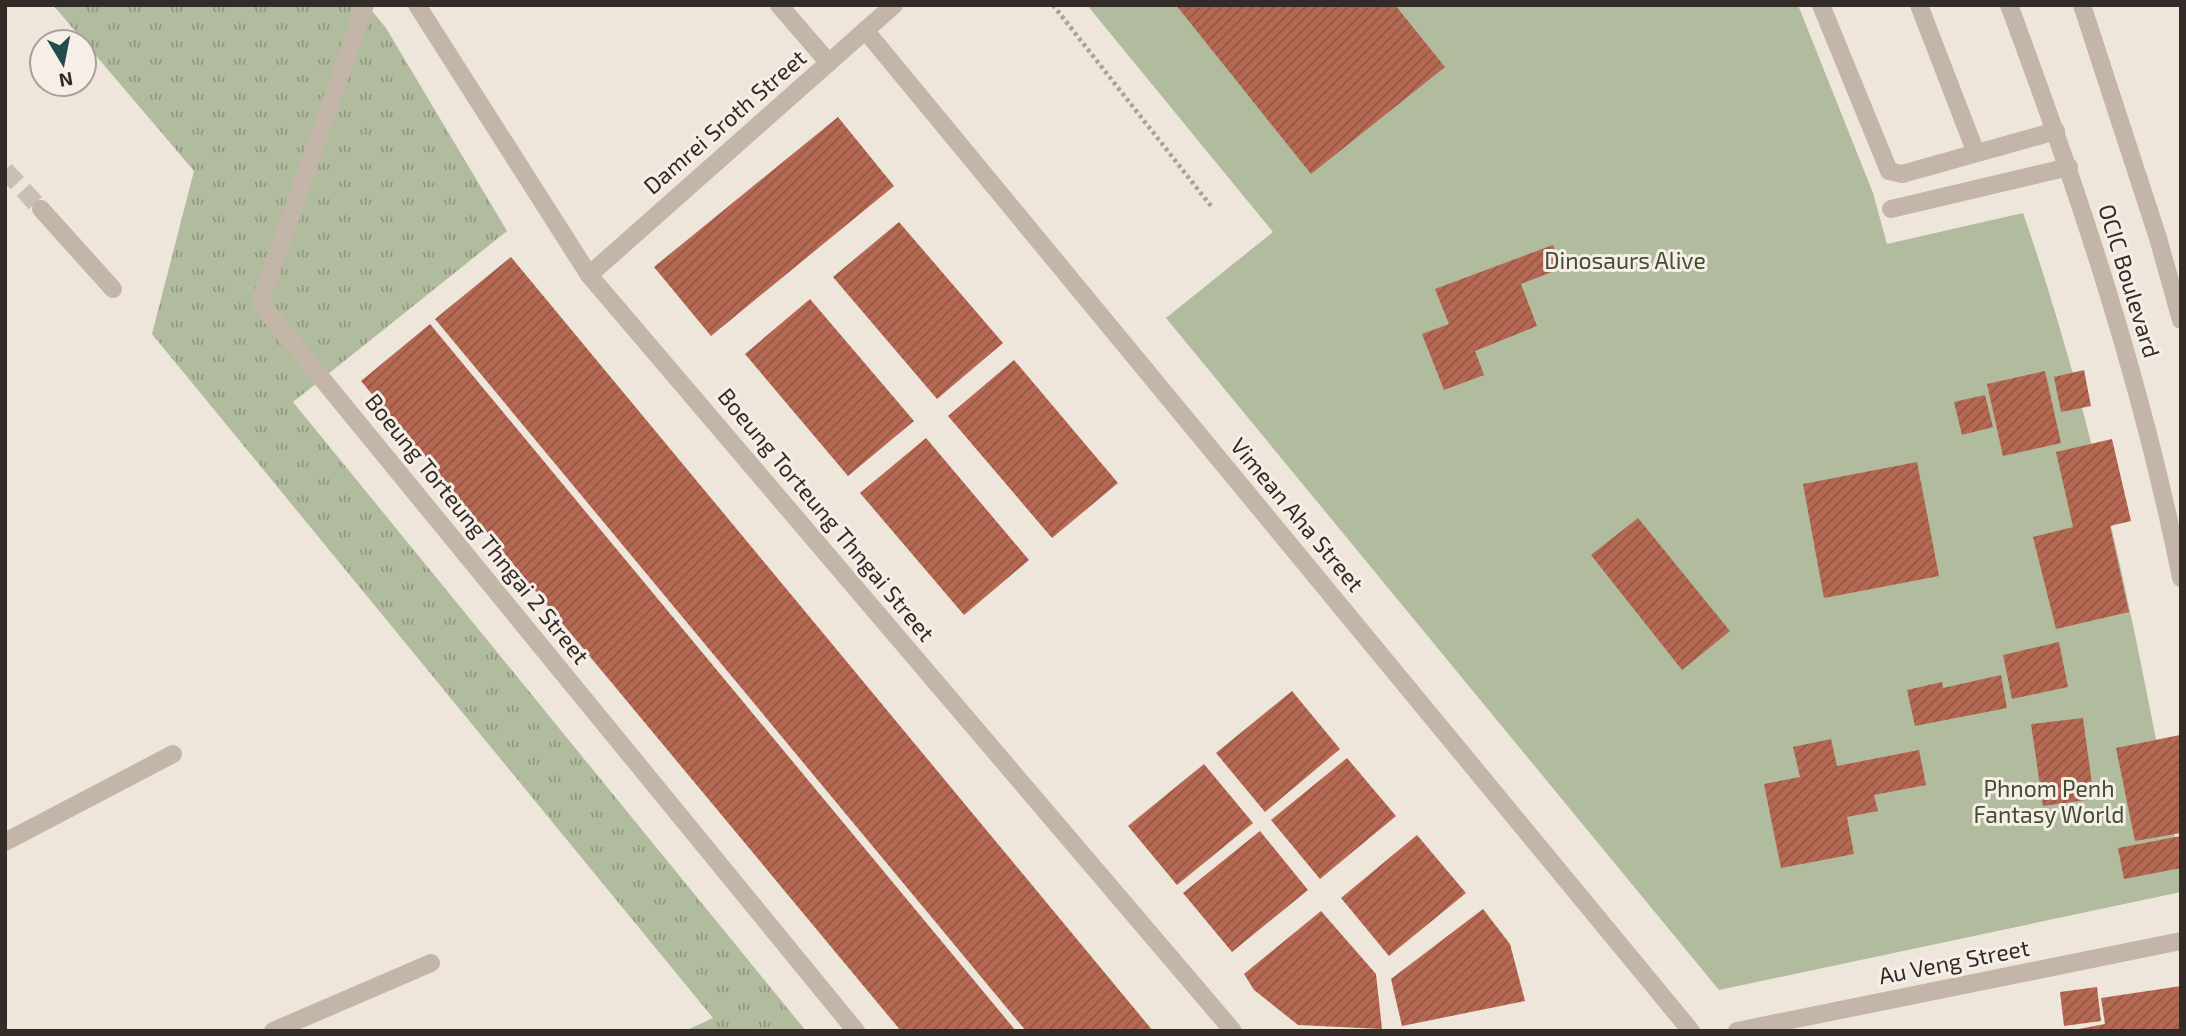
<svg xmlns="http://www.w3.org/2000/svg" width="2186" height="1036" font-family="'Exo 2',sans-serif">
<style>
.grass{fill:url(#grass-tufts)}
.park{fill:#b1bb9d}
.building{fill:url(#building-hatch)}
.lines{fill:none;stroke-linecap:round;stroke-linejoin:round}
.minor-tunnel{stroke:#c8c0b7;stroke-width:18;stroke-dasharray:18 9;stroke-linecap:butt}
.path{stroke:#b09f93;stroke-width:4.5;stroke-dasharray:3.5 3.5;stroke-linecap:butt}
.minor{stroke:#c4b5a9;stroke-width:18}
.labels{text-anchor:middle;stroke-width:6;stroke-linejoin:round;paint-order:stroke}
.street-label{font-size:23px;fill:#322b28;stroke:#f6efe7}
.park-label{font-size:23px;fill:#434d2f;stroke:#f6efe7}
</style>
<defs>
<pattern id="grass-tufts" width="24" height="20" patternUnits="userSpaceOnUse" patternTransform="scale(1.75)"><rect width="24" height="20" fill="#b1bb9d"/><path d="M3 7l-1-3M5 7V3M7 7l1-3M15 17l-1-3M17 17v-4M19 17l1-3" fill="none" stroke="#919880"/></pattern>
<pattern id="building-hatch" width="6" height="6" patternUnits="userSpaceOnUse" patternTransform="scale(1.75)"><rect width="6" height="6" fill="#b56852"/><path d="M-1 1l2-2M0 6l6-6M5 7l2-2" fill="none" stroke="#945644"/></pattern>
</defs>
<rect width="100%" height="100%" fill="#eee5db"/>
<!-- grass -->
<path class="grass" d="M53,5H367L386,28L507,231L293,402L806,1031H685L713,1018L152,334L194,171Z"/>
<!-- park -->
<path class="park" d="M1087,5H1798L1873,193L1887,244L2023,213C2097,426 2139,649 2181,869V892L1719,990L1166,318L1273,232Z"/>
<!-- building -->
<g class="building">
<path d="M1176,5H1395L1445,67L1311,174Z"/>
<path d="M838,117L894,186L711,336L654,267Z"/>
<path d="M899,222L1003,343L937,399L833,277Z"/>
<path d="M1553,245L1562,268L1521,284L1537,326L1475,351L1484,375L1444,390L1422,334L1449,324L1435,289Z"/>
<path d="M511,257L1153,1031H1026L435,319Z"/>
<path d="M810,299L914,421L848,476L745,354Z"/>
<path d="M430,324L1016,1031H901L361,381Z"/>
<path d="M1014,360L1118,483L1052,538L948,416Z"/>
<path d="M2084,370L2091,406L2061,412L2054,377Z"/>
<path d="M2045,371L2061,443L2003,456L1987,384Z"/>
<path d="M1985,395L1993,427L1962,435L1954,402Z"/>
<path d="M926,438L1029,560L964,615L860,493Z"/>
<path d="M2112,439L2131,521L2110,526L2129,612L2056,629L2033,537L2073,527L2056,452Z"/>
<path d="M1917,462L1939,576L1824,598L1803,484Z"/>
<path d="M1638,518L1730,631L1682,670L1591,555Z"/>
<path d="M2059,642L2068,687L2012,699L2003,655Z"/>
<path d="M2001,675L2007,708L1915,726L1907,690L1942,682L1943,688Z"/>
<path d="M1292,691L1340,749L1265,812L1216,753Z"/>
<path d="M2083,718L2094,799L2043,806L2031,724Z"/>
<path d="M2180,735L2181,833L2135,841L2116,748Z"/>
<path d="M1831,739L1837,766L1919,750L1926,785L1874,795L1878,811L1847,817L1854,854L1781,868L1764,784L1800,777L1793,747Z"/>
<path d="M1347,758L1396,816L1320,879L1271,820Z"/>
<path d="M1204,764L1253,823L1177,885L1128,826Z"/>
<path d="M1260,831L1308,890L1232,952L1183,893Z"/>
<path d="M1417,835L1466,893L1389,956L1341,898Z"/>
<path d="M2181,836V868L2124,879L2118,848Z"/>
<path d="M1483,909L1510,944L1525,1001L1402,1026L1391,979Z"/>
<path d="M1321,911L1376,974L1382,1029L1298,1025L1254,990L1244,974Z"/>
<path d="M2181,986V1031H2068L2105,1024L2101,998Z"/>
<path d="M2097,987L2101,1021L2064,1026L2060,992Z"/>
</g>
<g class="lines">
<!-- minor-tunnel -->
<path class="minor-tunnel" d="M5,170L41,209"/>
<!-- path -->
<path class="path" d="M1053,5L1211,206"/>
<!-- minor -->
<g class="minor">
<path d="M365,5L260,303L856,1031"/>
<path d="M417,5L589,275L1233,1031"/>
<path d="M779,5L829,63"/>
<path d="M1821,5L1889,171L1902,174L2056,131"/>
<path d="M1919,5L1976,153"/>
<path d="M2009,5C2079,192 2142,382 2181,578"/>
<path d="M2082,5L2158,238L2181,320"/>
<path d="M865,30L1691,1031"/>
<path d="M41,209L113,289"/>
<path d="M1891,209L2069,167"/>
<path d="M589,275L894,5"/>
<path d="M5,842L173,754"/>
<path d="M273,1031L431,963"/>
<path d="M1737,1031L2181,941"/>
</g>
</g>
<g class="labels">
<!-- street labels -->
<g class="street-label">
<text transform="translate(725 122) rotate(-41)" y="8">Damrei Sroth Street</text>
<text transform="translate(2129 281) rotate(73)" y="8">OCIC Boulevard</text>
<text transform="translate(826 515) rotate(50)" y="8">Boeung Torteung Thngai Street</text>
<text transform="translate(1297 515) rotate(50)" y="8">Vimean Aha Street</text>
<text transform="translate(477 529) rotate(51)" y="8">Boeung Torteung Thngai 2 Street</text>
<text transform="translate(1954 962) rotate(-11)" y="8">Au Veng Street</text>
</g>
<!-- park labels -->
<g class="park-label">
<text x="1625" y="269">Dinosaurs Alive</text>
<text x="2049" y="797">Phnom Penh<tspan x="2049" dy="26">Fantasy World</tspan></text>
</g>
</g>
<!-- border -->
<rect width="2186" height="1036" fill="none" stroke="#322b28" stroke-width="14"/>
<!-- north arrow -->
<g transform="translate(63 63) rotate(170)"><circle r="33" fill="#f6efe7" stroke="#a8a19b" stroke-width="2"/>
<path d="M0-5L12 26L0 18L-12 26Z" fill="#234c4e"/>
<text y="-10" font-size="19" font-weight="bold" text-anchor="middle" fill="#322b28">N</text>
</g>
</svg>
